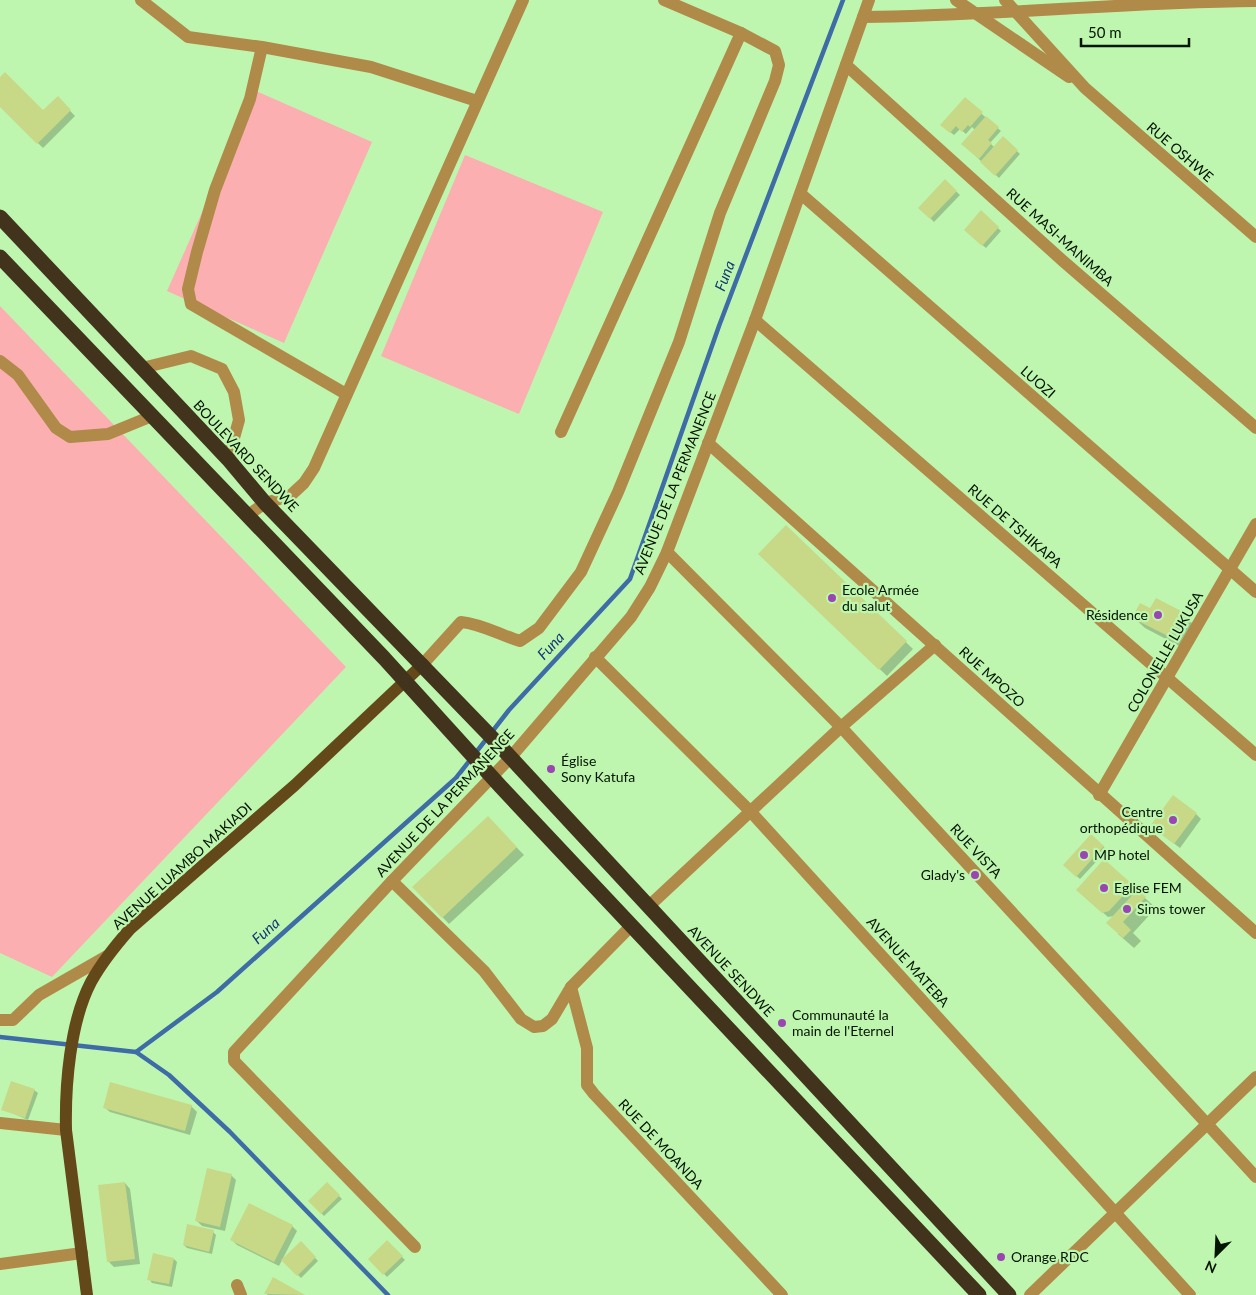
<svg xmlns="http://www.w3.org/2000/svg" width="1256" height="1295" font-family="Lato,sans-serif">
<style>
.green{fill:#fbafb0}
.shadow{fill:#0003}
.lines{fill:none;stroke-linecap:round;stroke-linejoin:round}
.stream{stroke:#3d6ca7;stroke-width:4.5}
.building{fill:#c7d986}
.minor{stroke:#b08a49;stroke-width:12}
.major{stroke:#63481a;stroke-width:12}
.highway{stroke:#42341c;stroke-width:15}
.poi-dot{fill:#9b45b2;stroke:#bff6af;stroke-width:2}
.labels{text-anchor:middle;stroke-width:4.5;stroke-linejoin:round;paint-order:stroke}
.street-label{font-size:14px;fill:#031400;stroke:#bff6af}
.poi-label{font-size:14px;fill:#031400;stroke:#bff6af;text-anchor:start}
.water-label{font-size:15px;font-style:italic;fill:#123973;stroke:#bff6af}
</style>
<rect width="100%" height="100%" fill="#bff6af"/>
<!-- green -->
<g class="green">
<path d="M256,91L372,142L284,343L167,291Z"/>
<path d="M465,155L603,212L519,414L381,356Z"/>
<path d="M0,306L346,667L52,977L0,953Z"/>
</g>
<!-- shadow -->
<g class="shadow">
<path d="M0,79L43,112L58,98L75,116L43,148L0,106Z"/>
<path d="M965,99L1001,131L990,143L994,147L1003,138L1020,154L999,178L966,147L975,130L972,127L966,134L960,129L954,135L945,128Z"/>
<path d="M945,181L960,195L934,222L920,208Z"/>
<path d="M981,212L1001,231L986,248L965,230Z"/>
<path d="M786,527L913,649L887,676L759,554Z"/>
<path d="M1151,610L1182,613L1193,624L1181,647L1145,628L1134,618Z"/>
<path d="M1196,814L1201,819L1180,848L1151,826Z"/>
<path d="M488,818L524,855L449,924L414,887Z"/>
<path d="M1092,836L1107,850L1080,879L1064,865Z"/>
<path d="M1104,861L1156,908L1133,933L1141,941L1134,948L1118,934L1115,916L1108,917L1083,895Z"/>
<path d="M34,1090L38,1093L28,1120L3,1109Z"/>
<path d="M191,1106L197,1112L190,1135L110,1112L104,1107Z"/>
<path d="M231,1175L236,1180L225,1231L202,1226L197,1221Z"/>
<path d="M125,1183L130,1189L140,1264L114,1267L109,1262Z"/>
<path d="M327,1184L342,1199L324,1216L309,1201Z"/>
<path d="M292,1226L297,1231L279,1266L237,1245L232,1240Z"/>
<path d="M213,1232L216,1235L212,1254L187,1248L184,1245Z"/>
<path d="M387,1242L405,1260L387,1277L370,1259Z"/>
<path d="M301,1243L318,1261L301,1278L283,1260Z"/>
<path d="M174,1259L177,1262L172,1287L152,1283L149,1279Z"/>
<path d="M274,1279L303,1295H267Z"/>
</g>
<g class="lines">
<!-- stream -->
<g class="stream">
<path d="M0,1037L136,1052L217,992L456,778L509,710L630,579L719,326L843,0"/>
<path d="M136,1052L169,1075L230,1132L388,1295"/>
</g>
</g>
<!-- building -->
<g class="building">
<path d="M5,72L43,110L58,96L71,110L37,144L0,107V77Z"/>
<path d="M965,97L983,112L970,127L968,125L962,132L956,126L950,133L940,125Z"/>
<path d="M986,116L999,127L988,140L992,143L979,159L961,144Z"/>
<path d="M1003,136L1018,150L995,176L980,162Z"/>
<path d="M945,179L957,191L930,219L918,208Z"/>
<path d="M981,210L999,227L982,246L964,230Z"/>
<path d="M786,525L907,641L879,670L758,554Z"/>
<path d="M1156,598L1183,612L1170,637L1132,618L1140,603L1150,608Z"/>
<path d="M1173,795L1197,813L1174,844L1150,826Z"/>
<path d="M488,816L517,847L442,918L412,887Z"/>
<path d="M1091,834L1104,846L1076,877L1063,865Z"/>
<path d="M1104,859L1133,885L1109,911L1102,913L1076,890Z"/>
<path d="M1138,889L1146,897L1123,922L1131,930L1123,938L1106,923Z"/>
<path d="M11,1081L35,1089L25,1118L1,1110Z"/>
<path d="M110,1082L192,1105L185,1131L103,1108Z"/>
<path d="M207,1168L232,1174L220,1227L195,1221Z"/>
<path d="M125,1182L135,1259L107,1262L98,1185Z"/>
<path d="M327,1182L340,1195L321,1214L308,1201Z"/>
<path d="M249,1203L293,1225L274,1262L230,1240Z"/>
<path d="M187,1224L214,1230L209,1252L183,1245Z"/>
<path d="M387,1240L403,1256L383,1275L368,1259Z"/>
<path d="M301,1241L316,1257L297,1276L281,1260Z"/>
<path d="M153,1253L174,1258L169,1284L147,1280Z"/>
<path d="M273,1277L305,1295L264,1294Z"/>
</g>
<g class="lines">
<!-- minor -->
<g class="minor">
<path d="M141,0L188,37L262,47L371,67L477,101"/>
<path d="M956,0L1069,77"/>
<path d="M1005,0L1085,88L1256,237"/>
<path d="M863,17C994,16 1125,2 1256,1"/>
<path d="M262,47L250,99L215,190L197,252L188,289L191,304L346,394"/>
<path d="M846,65L1063,261L1256,428"/>
<path d="M801,194L1256,592"/>
<path d="M755,320L1256,755"/>
<path d="M0,361L18,375L56,428L70,437L108,434L152,416"/>
<path d="M142,368L191,356L222,369L234,392L239,420L228,459"/>
<path d="M561,432L741,33"/>
<path d="M708,443L1256,933"/>
<path d="M247,516L265,503L290,496L304,483L314,468L523,0"/>
<path d="M667,552L841,727L1256,1177"/>
<path d="M595,657L751,812L1190,1295"/>
<path d="M423,664L461,622C482,624 500,635 520,641L539,628L581,572L618,492L679,342L720,213L775,81L779,65L775,51L741,33L664,0"/>
<path d="M1099,795L1256,524"/>
<path d="M392,881L484,971L521,1019L534,1027L543,1026L552,1019L571,987L632,925"/>
<path d="M649,906L841,727L935,645"/>
<path d="M571,987L587,1048V1085L594,1094L782,1295"/>
<path d="M0,1020H13L39,995L107,956"/>
<path d="M0,1123L66,1130"/>
<path d="M415,1247L234,1061V1052L392,881L510,758L631,617L650,587L667,552L755,320L869,0"/>
<path d="M0,1264L82,1253"/>
<path d="M237,1285L241,1295"/>
<path d="M1030,1295L1256,1077"/>
</g>
<!-- major -->
<path class="major" d="M87,1295L66,1130C65,1085 70,1022 91,982C102,962 115,946 130,929L295,785L423,664"/>
<!-- highway -->
<g class="highway">
<path d="M0,217L228,459L265,503L500,746L1009,1295"/>
<path d="M0,257L384,658L501,787L979,1295"/>
</g>
</g>
<!-- markers -->
<g class="poi-dot">
<circle cx="832" cy="598" r="5"/>
<circle cx="1158" cy="615" r="5"/>
<circle cx="551" cy="769" r="5"/>
<circle cx="1173" cy="820" r="5"/>
<circle cx="1084" cy="855" r="5"/>
<circle cx="975" cy="875" r="5"/>
<circle cx="1104" cy="888" r="5"/>
<circle cx="1127" cy="909" r="5"/>
<circle cx="782" cy="1023" r="5"/>
<circle cx="1001" cy="1257" r="5"/>
</g>
<g class="labels">
<!-- street labels -->
<g class="street-label">
<text transform="translate(1180 152) rotate(41)" y="5">RUE OSHWE</text>
<text transform="translate(1060 237) rotate(42)" y="5">RUE MASI-MANIMBA</text>
<text transform="translate(1038 382) rotate(41)" y="5">LUOZI</text>
<text transform="translate(246 456) rotate(47)" y="5">BOULEVARD SENDWE</text>
<text transform="translate(675 483) rotate(-68)" y="5">AVENUE DE LA PERMANENCE</text>
<text transform="translate(1015 526) rotate(41)" y="5">RUE DE TSHIKAPA</text>
<text transform="translate(1165 652) rotate(-60)" y="5">COLONELLE LUKUSA</text>
<text transform="translate(992 677) rotate(42)" y="5">RUE MPOZO</text>
<text transform="translate(445 803) rotate(-47)" y="5">AVENUE DE LA PERMANENCE</text>
<text transform="translate(976 851) rotate(47)" y="5">RUE VISTA</text>
<text transform="translate(182 866) rotate(-42)" y="5">AVENUE LUAMBO MAKIADI</text>
<text transform="translate(908 962) rotate(48)" y="5">AVENUE MATEBA</text>
<text transform="translate(731 971) rotate(47)" y="5">AVENUE SENDWE</text>
<text transform="translate(661 1144) rotate(47)" y="5">RUE DE MOANDA</text>
</g>
<!-- poi labels -->
<g class="poi-label">
<text x="842" y="595">Ecole Armée<tspan x="842" dy="16">du salut</tspan></text>
<text x="1148" y="620" text-anchor="end">Résidence</text>
<text x="561" y="766">Église<tspan x="561" dy="16">Sony Katufa</tspan></text>
<text x="1163" y="817" text-anchor="end">Centre<tspan x="1163" dy="16">orthopédique</tspan></text>
<text x="1094" y="860">MP hotel</text>
<text x="965" y="880" text-anchor="end">Glady's</text>
<text x="1114" y="893">Eglise FEM</text>
<text x="1137" y="914">Sims tower</text>
<text x="792" y="1020">Communauté la<tspan x="792" dy="16">main de l'Eternel</tspan></text>
<text x="1011" y="1262">Orange RDC</text>
</g>
<!-- water labels -->
<g class="water-label">
<text transform="translate(725 276) rotate(-69)" y="5">Funa</text>
<text transform="translate(551 646) rotate(-47)" y="5">Funa</text>
<text transform="translate(266 931) rotate(-42)" y="5">Funa</text>
</g>
</g>
<!-- north arrow -->
<g transform="translate(1216 1255) rotate(204)" stroke="#bff6af" stroke-width="4" paint-order="stroke">
<path d="M0-4L9 19L0 12L-9 19Z" fill="#031400"/>
<text y="-8" font-size="14" font-weight="bold" text-anchor="middle" fill="#031400">N</text>
</g>
<!-- scale -->
<path d="M1081 38v8h108v-8" fill="none" stroke="#031400" stroke-width="2.5"/>
<text x="1088" y="38" font-size="15" fill="#031400" stroke="#bff6af" stroke-width="4" paint-order="stroke">50 m</text>
</svg>
